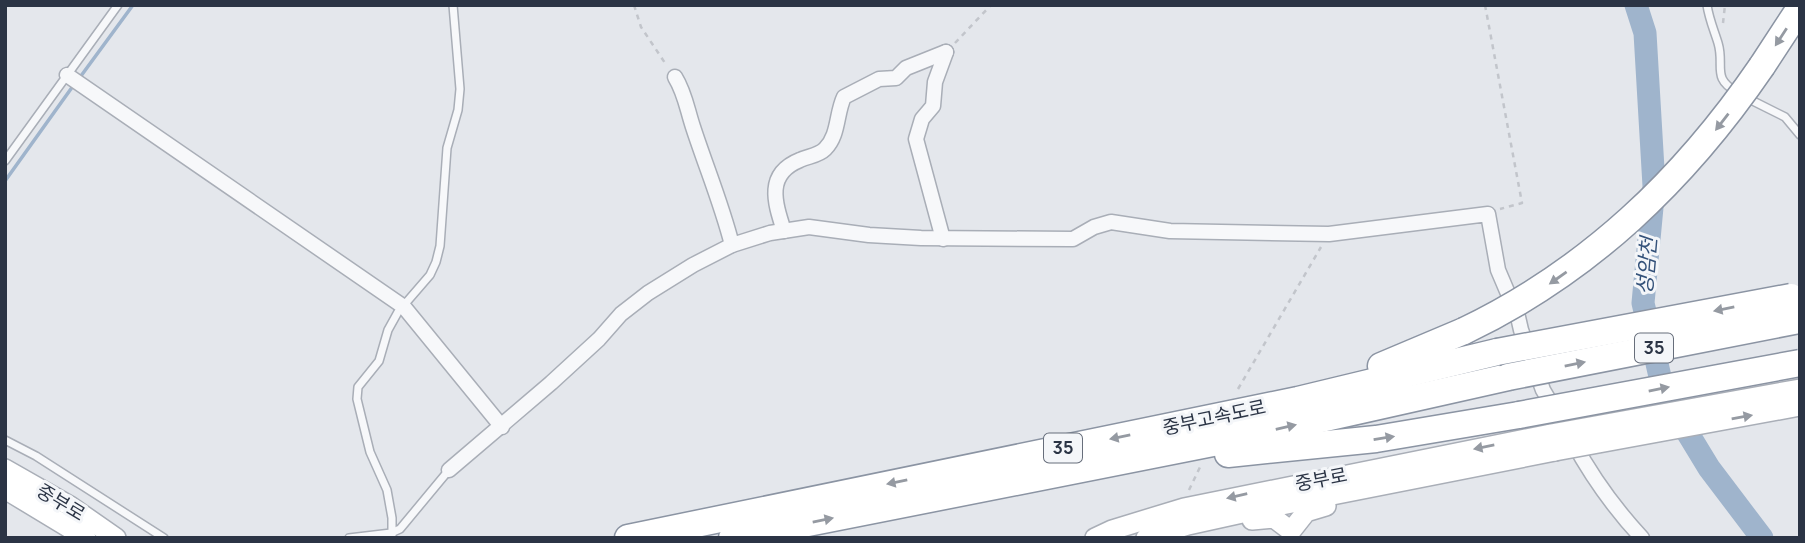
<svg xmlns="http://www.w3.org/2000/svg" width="1805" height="543" font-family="Manrope,'Noto Sans KR',sans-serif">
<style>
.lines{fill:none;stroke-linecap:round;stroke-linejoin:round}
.stream{stroke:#9fb4cc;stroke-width:3.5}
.river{stroke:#9fb4cc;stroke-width:23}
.lane-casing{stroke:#a9aeb7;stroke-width:10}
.street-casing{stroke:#a9aeb7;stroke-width:17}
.secondary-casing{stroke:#a9aeb7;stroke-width:22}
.highway-casing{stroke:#8b94a3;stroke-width:29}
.path{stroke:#c2c5cb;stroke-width:2.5;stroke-dasharray:5 5;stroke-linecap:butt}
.lane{stroke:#f7f8fa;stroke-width:7}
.street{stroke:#f7f8fa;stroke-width:14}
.secondary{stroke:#fff;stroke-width:19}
.highway{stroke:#fff;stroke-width:26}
.secondary-bridge-casing{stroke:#a9aeb7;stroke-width:22;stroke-linecap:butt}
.highway-bridge-casing{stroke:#8b94a3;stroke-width:29;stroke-linecap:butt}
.secondary-bridge{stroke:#fff;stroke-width:19}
.highway-bridge{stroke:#fff;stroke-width:26}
.oneway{fill:#959aa2}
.labels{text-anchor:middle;stroke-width:6;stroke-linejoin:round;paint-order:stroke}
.shield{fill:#f4f6f9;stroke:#676e7b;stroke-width:2}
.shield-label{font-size:18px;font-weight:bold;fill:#2b3445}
.street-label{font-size:19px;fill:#2b3445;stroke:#f4f6f9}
.water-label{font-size:21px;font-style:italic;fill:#34527a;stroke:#f4f6f9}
</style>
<rect width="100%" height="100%" fill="#e4e7ec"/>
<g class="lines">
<!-- stream -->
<g class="stream">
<path d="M78,80L133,5"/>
<path d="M5,181L73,86"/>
</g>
<!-- river -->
<path class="river" d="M1636,5L1645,33L1654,186L1643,303L1664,394L1709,468L1762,538"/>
<defs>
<g id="lane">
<path d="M1707,5C1709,19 1714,30 1718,43C1725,66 1711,78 1737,92"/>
<path d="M1747,98L1785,117L1800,135"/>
<path d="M5,161L118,5"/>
<path d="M5,440L36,456L164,538"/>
<path d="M349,538L391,533L400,529L449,470"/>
<path d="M392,538V518L387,490L370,452L357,399L358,387L379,361L388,330L398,312L430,275L436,262L440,246L447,148L458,110L460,89L453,5"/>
</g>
<g id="street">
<path d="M67,75L404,307L502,427"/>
<path d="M675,77C685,93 687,109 693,127C706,167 722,205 732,245"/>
<path d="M784,231C775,203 765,174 800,160C808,156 818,156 825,149C839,135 836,114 844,97L879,79L896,78L906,68L946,52"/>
<path d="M943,239L916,139L922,119L933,106L935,82L946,52"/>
<path d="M1573,442C1592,477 1615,509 1642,538"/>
<path d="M449,470L551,383L599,339L621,314L648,293L693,265L732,245L770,233L809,227L869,235L921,238L1073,239L1094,227L1111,222L1170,231L1329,234L1488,214L1498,270L1518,317L1521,330L1543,390L1556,412"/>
</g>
<g id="secondary">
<path d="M5,469L70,506L116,538"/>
<path d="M5,489L86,538"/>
<path d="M1252,520L1274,518L1291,531L1306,512L1326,506"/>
<path d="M1095,538L1112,530L1184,508L1551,434"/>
<path d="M1146,538L1188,525L1256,510L1555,451"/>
</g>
<g id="highway">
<path d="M1762,66L1800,8"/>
<path d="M1381,366L1464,331"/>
<path d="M1228,454L1376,439L1519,415"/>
<path d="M628,538L1298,400L1497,352"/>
<path d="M732,538L1228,440L1508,377"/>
</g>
</defs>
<!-- lane casing -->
<use href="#lane" class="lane-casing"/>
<!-- street casing -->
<use href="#street" class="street-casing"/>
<!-- secondary casing -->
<use href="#secondary" class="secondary-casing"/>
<!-- highway casing -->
<use href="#highway" class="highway-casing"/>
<!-- path -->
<g class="path">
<path d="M634,5L641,27L667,66"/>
<path d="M1485,5L1522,203L1500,209"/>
<path d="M1723,23L1725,5"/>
<path d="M955,43L991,5"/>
<path d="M1238,389L1321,247"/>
<path d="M1189,490L1201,465"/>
</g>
<!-- lane -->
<use href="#lane" class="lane"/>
<!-- street -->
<use href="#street" class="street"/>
<!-- secondary -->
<use href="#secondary" class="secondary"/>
<!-- highway -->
<use href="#highway" class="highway"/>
<defs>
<g id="secondary-bridge">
<path d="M1551,434L1800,389"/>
<path d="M1555,451L1800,406"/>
</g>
<g id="highway-bridge">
<path d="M1464,331C1589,271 1684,180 1762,66"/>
<path d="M1497,352L1791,297"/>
<path d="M1508,377L1799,320"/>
<path d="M1519,415L1800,363"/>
</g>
</defs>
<!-- secondary-bridge casing -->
<use href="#secondary-bridge" class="secondary-bridge-casing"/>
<!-- highway-bridge casing -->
<use href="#highway-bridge" class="highway-bridge-casing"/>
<!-- secondary-bridge -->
<use href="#secondary-bridge" class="secondary-bridge"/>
<!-- highway-bridge -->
<use href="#highway-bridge" class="highway-bridge"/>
</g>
<!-- one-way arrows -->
<defs><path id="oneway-solid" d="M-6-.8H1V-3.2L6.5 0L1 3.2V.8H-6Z" transform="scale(1.75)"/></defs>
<g class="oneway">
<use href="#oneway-solid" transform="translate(1781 37) rotate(123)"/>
<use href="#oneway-solid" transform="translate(1722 122) rotate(128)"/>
<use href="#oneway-solid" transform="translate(1558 278) rotate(145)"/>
<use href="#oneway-solid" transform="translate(1724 309) rotate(169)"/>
<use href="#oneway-solid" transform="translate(1575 364) rotate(-11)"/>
<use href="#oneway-solid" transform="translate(1659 389) rotate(-11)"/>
<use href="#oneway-solid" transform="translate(1742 417) rotate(-10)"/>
<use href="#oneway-solid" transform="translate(1286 427) rotate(-13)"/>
<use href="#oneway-solid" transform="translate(1120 437) rotate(168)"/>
<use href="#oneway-solid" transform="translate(1384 438) rotate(-9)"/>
<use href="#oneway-solid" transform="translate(1484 447) rotate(169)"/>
<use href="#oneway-solid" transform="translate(897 482) rotate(168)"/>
<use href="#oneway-solid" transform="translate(1237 496) rotate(167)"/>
<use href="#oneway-solid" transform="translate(823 520) rotate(-11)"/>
</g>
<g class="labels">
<!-- shield labels -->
<g class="shield">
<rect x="1635" y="333.5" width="38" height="29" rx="5"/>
<rect x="1044" y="433.5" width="38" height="29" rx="5"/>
</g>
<g class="shield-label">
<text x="1654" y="354">35</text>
<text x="1063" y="454">35</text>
</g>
<!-- street labels -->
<g class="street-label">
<text transform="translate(1214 417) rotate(-12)" y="7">중부고속도로</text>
<text transform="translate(1321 479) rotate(-11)" y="7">중부로</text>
<text transform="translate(61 502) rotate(31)" y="7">중부로</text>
</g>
<!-- water labels -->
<g class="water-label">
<text transform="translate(1647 266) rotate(-85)" y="7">성암천</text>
</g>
</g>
<!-- border -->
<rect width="1805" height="543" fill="none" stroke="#2b3445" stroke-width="14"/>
</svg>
